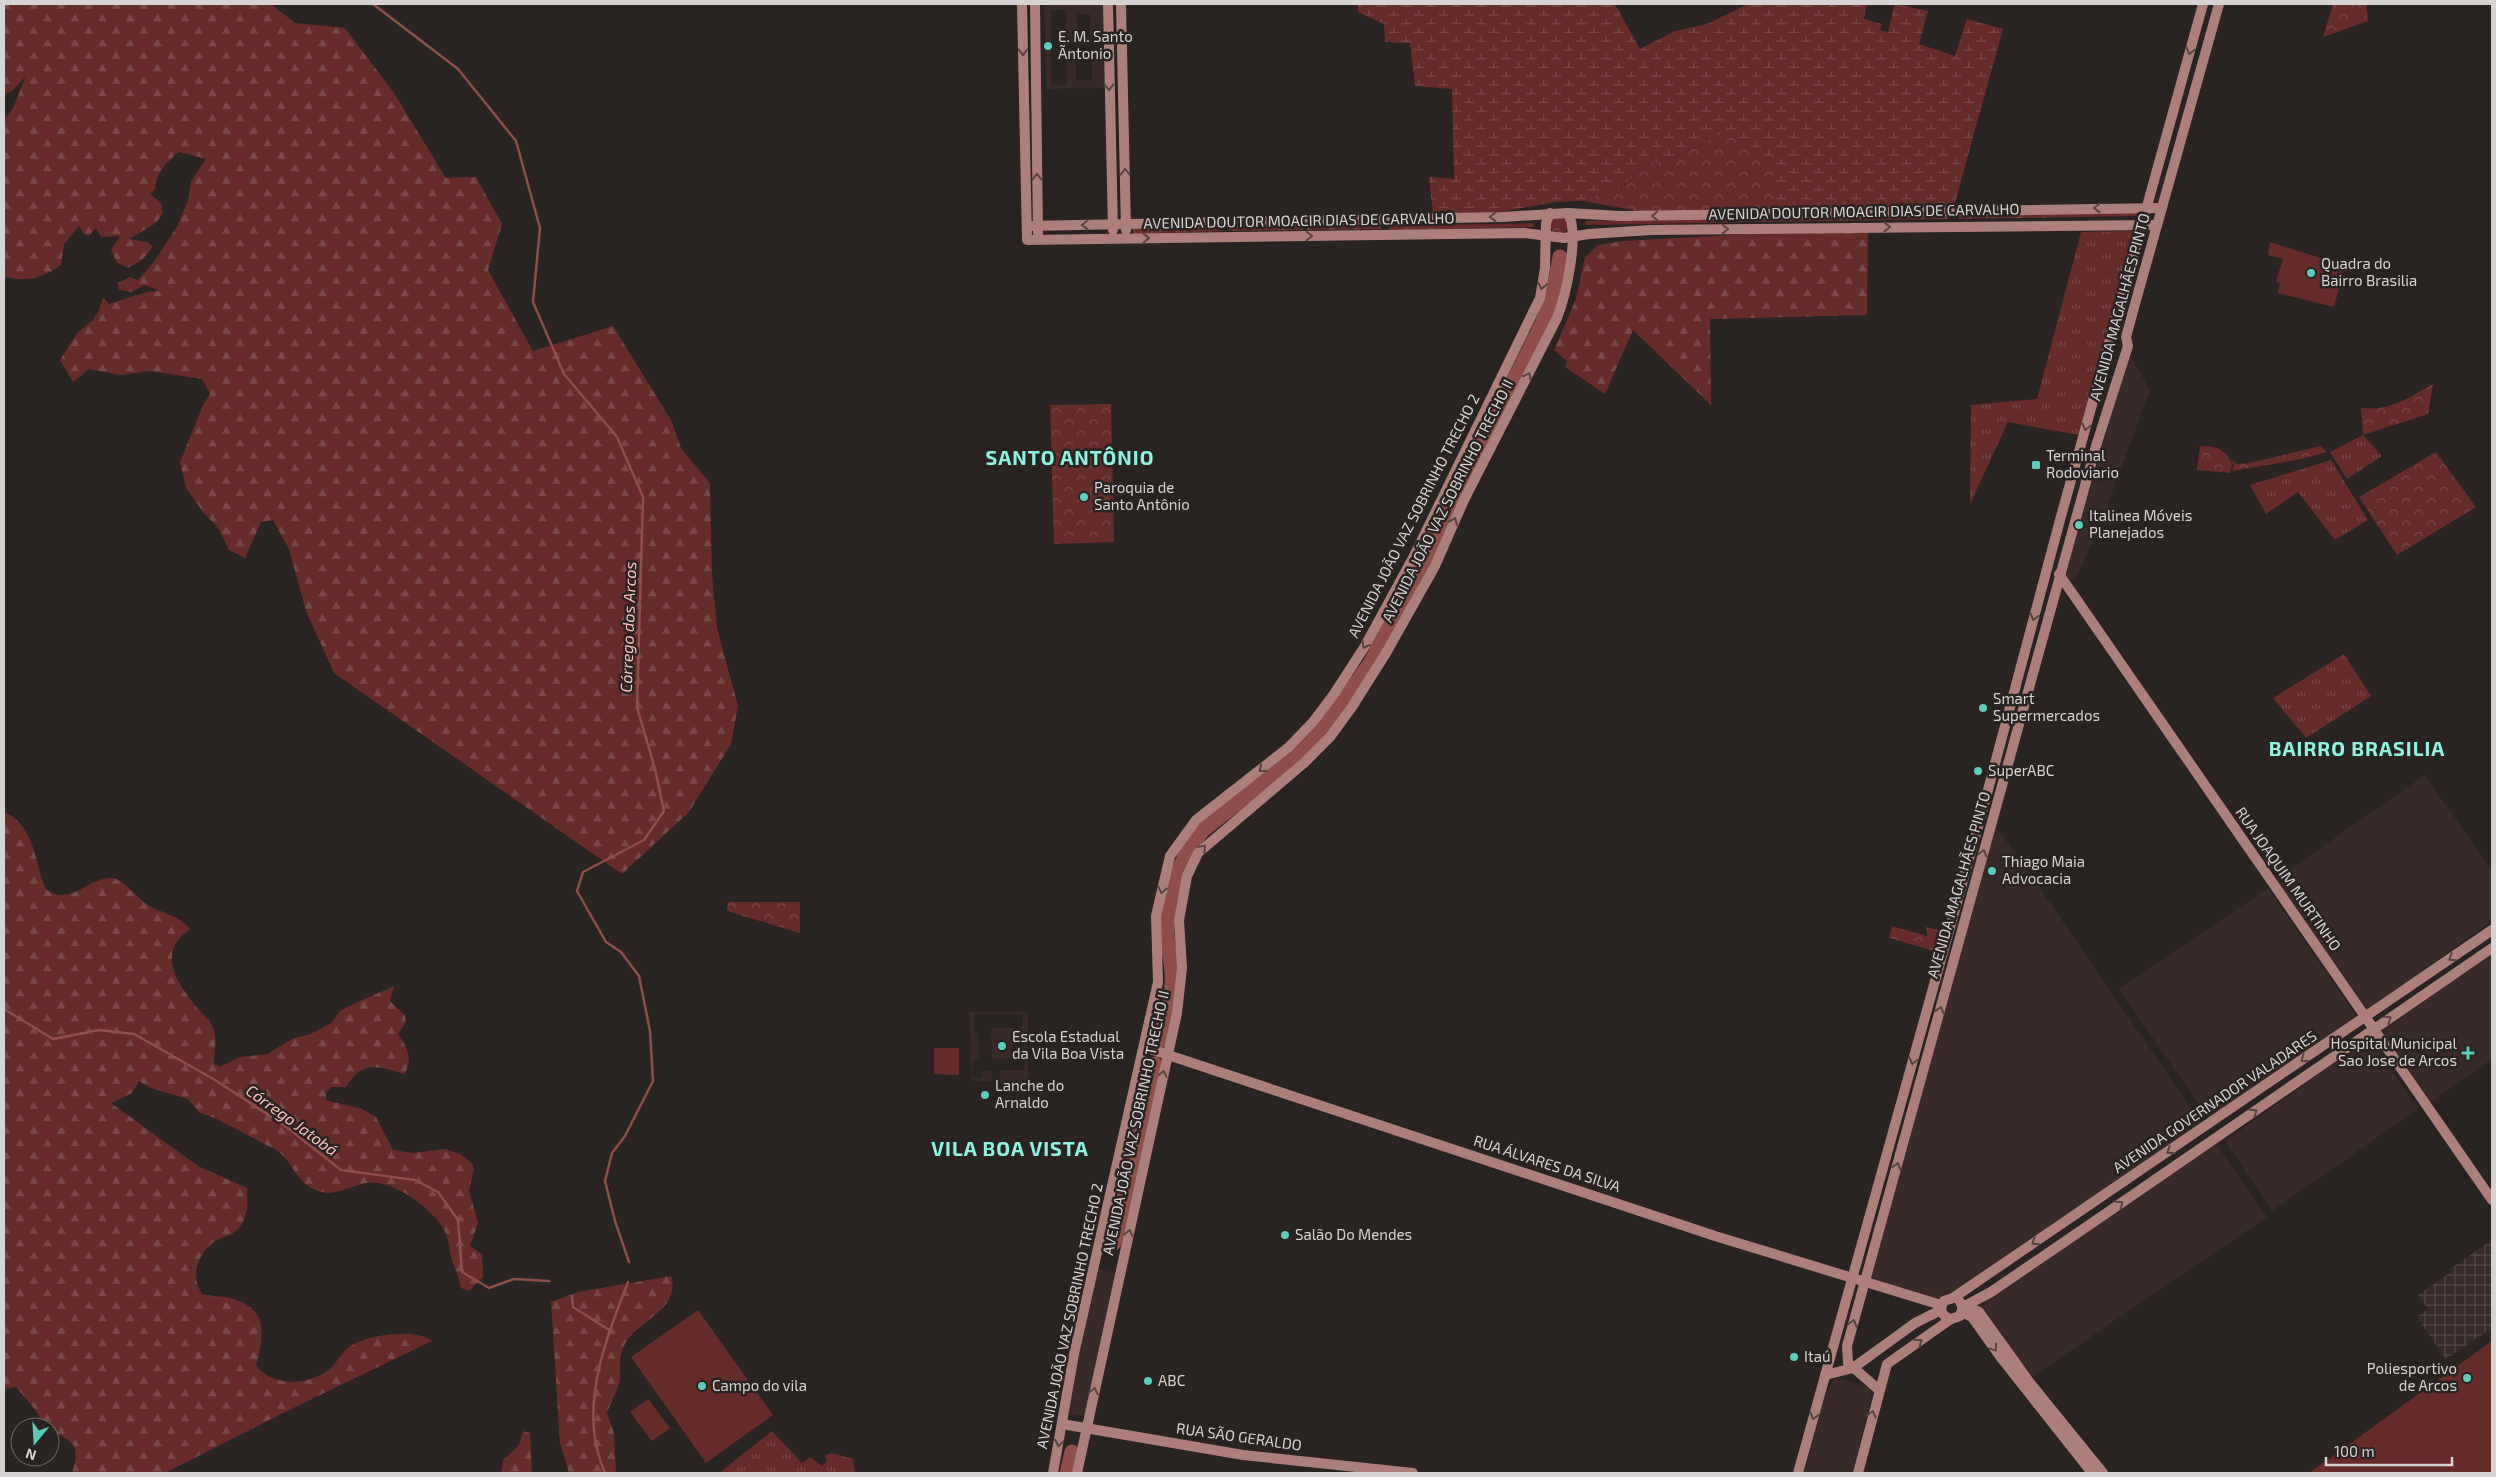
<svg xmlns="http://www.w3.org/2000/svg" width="2496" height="1477" font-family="'Exo 2',sans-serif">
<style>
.built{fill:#382a29;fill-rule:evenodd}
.industrial{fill:url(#industrial-grid)}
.grass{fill:url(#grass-tufts)}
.forest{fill:url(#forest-firs)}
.wetland{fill:url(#wetland-marsh)}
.park{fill:url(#park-crowns)}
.pitch{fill:#652c2a}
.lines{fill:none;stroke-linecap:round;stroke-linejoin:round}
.stream{stroke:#8e4f4b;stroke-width:2.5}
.river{stroke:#8e4f4b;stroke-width:15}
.secondary{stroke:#ad7f7b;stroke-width:10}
.oneway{stroke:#574341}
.poi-dot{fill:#5bcebb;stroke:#292322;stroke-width:2}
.labels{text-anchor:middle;stroke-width:5;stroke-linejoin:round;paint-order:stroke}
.poi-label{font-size:15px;fill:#d8d3d3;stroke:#292322;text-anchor:start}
.street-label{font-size:15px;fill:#d8d3d3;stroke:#292322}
.water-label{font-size:16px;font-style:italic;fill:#fdc1bc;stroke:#292322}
.district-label{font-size:20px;font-weight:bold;letter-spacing:1px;fill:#8ef4e2;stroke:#292322}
</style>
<defs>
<pattern id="industrial-grid" width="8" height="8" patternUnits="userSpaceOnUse" patternTransform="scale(1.25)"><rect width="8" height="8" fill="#382a29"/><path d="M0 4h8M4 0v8" fill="none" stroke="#544847"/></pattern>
<pattern id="grass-tufts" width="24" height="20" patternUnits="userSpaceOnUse" patternTransform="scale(1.25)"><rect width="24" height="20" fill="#652c2a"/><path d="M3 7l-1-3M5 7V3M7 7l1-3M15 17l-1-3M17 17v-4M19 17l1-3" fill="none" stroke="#7a4a48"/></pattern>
<pattern id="forest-firs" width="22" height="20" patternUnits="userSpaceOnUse" patternTransform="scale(1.25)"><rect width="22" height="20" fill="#652c2a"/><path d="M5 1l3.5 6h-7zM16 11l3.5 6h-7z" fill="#7a4a48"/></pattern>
<pattern id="wetland-marsh" width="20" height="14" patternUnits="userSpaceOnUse" patternTransform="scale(1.25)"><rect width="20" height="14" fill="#652c2a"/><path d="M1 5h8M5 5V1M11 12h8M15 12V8" fill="none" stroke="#7a4a48"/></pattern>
<pattern id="park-crowns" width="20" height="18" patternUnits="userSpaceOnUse" patternTransform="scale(1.25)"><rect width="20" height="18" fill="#652c2a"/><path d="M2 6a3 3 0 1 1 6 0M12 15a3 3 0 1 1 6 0" fill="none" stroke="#7a4a48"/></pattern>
</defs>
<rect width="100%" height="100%" fill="#292322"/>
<!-- built -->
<g class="built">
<path d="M1044,4H1105L1107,88L1046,89ZM1051,10H1066V43H1077V14H1090V43H1104V52H1092V80H1076V49H1066L1067,85H1051Z"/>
<path d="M2129,354L2150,390L2102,520L2078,574L2071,580L2065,575Z"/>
<path d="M2425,775L2492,871V921L2367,1010L2275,880Z"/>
<path d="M1994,831H1999L2022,862L2201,1123L1943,1303L1870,1281Z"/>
<path d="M2268,888L2358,1018L2209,1119L2119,989Z"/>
<path d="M2492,952V1059L2431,1102L2381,1032Z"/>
<path d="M969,1012H1028V1084L972,1081ZM974,1014H1023V1028H991L992,1059L1013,1058V1034H1024V1070H1000V1078H992L991,1071H983V1078H973V1060L979,1059L978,1033H974Z"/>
<path d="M2370,1038L2418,1109L2272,1211L2225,1141Z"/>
<path d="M2216,1144L2267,1217L2029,1379L1978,1306Z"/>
<path d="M1094,1268L1120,1274L1089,1417L1064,1413Z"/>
<path d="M1834,1377L1873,1388L1853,1473H1805L1820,1411Z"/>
</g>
<!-- industrial -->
<path class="industrial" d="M2492,1240V1328L2446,1359L2417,1317L2428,1309L2418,1295L2451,1272L2450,1269Z"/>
<!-- grass -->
<g class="grass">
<path d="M2140,231L2079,435L2008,422L1970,504L1971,405L2037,399L2081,232Z"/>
<path d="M2363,435L2382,456L2347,479L2330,452Z"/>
<path d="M2331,460L2368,520L2335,540L2298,492L2266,514L2250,485Z"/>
<path d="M2344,654L2371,696L2306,738L2273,698Z"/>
<path d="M772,1431L802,1463L810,1457L822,1466L827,1461L825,1455L831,1453L853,1459L855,1473H719Z"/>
</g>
<!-- forest -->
<g class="forest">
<path d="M4,4H271L295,23L345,28L394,93L446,178L476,177L502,224L488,270L533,351L613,326L671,420L681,448L710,483L712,574L717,628L738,706L731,744L689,812L622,874L334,673L306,611L289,549L273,520L261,522L245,558L229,550L219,529L203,512L186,488L180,462L203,405L210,394L202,379L150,371L121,375L89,369L73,382L60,360L78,332L93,320L99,310L103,297L109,304C126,299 143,291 160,291L144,285L132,292L119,290L118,283L130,277L138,280L153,263L178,225L188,200L191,181L206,159L179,152C166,163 157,171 155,189L150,194L161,203L163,213L156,223L129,239L147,242L153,247L141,261L128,268L117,263L111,250L120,236L101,237L96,228L89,236L84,234L79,226L64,244L61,265C44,278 27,282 6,277L4,280V120L13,108L26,76L11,92L4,93Z"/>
<path d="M1868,232L1867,315L1710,319L1711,405L1633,330L1605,394L1565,367L1567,361L1554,350L1576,299L1585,257L1598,245L1623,241L1750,234Z"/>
<path d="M4,812C41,827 35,884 50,892C72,903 90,878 111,878C123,878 135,896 145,903C159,913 179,914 190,929C154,954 179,986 200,1011C204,1016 210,1020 212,1026C218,1039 214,1050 214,1064L220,1067L240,1057L267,1054L294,1038L311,1034L331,1023L340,1011L347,1007L394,986L390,1001L405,1015L406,1022L398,1034C407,1047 414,1060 404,1074C378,1066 362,1060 346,1087H331L326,1093V1100L362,1109L376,1117L393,1150L413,1153L445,1149L460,1154L472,1163L474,1169L469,1191L478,1223L470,1246L482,1254L483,1277L469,1291L461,1288C459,1276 452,1264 450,1252C449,1244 448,1237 444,1230C433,1208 391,1178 366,1183C350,1186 334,1197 318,1191C295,1182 295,1165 278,1151L215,1118L200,1113L188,1099L151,1088L139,1081L132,1093L111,1103L198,1166L247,1188C248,1202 248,1218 238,1229C232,1236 224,1236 217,1240C199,1251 189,1275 202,1294C210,1296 217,1296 225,1297C269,1306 265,1332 256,1366C273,1386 305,1386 327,1371C337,1364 342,1350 354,1344C371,1335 415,1328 432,1341L289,1410L165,1473H72C80,1446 76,1442 50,1431V1427L44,1426L37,1412L16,1387L4,1389Z"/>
<path d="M671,1276C682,1310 635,1321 624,1346C617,1362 622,1370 619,1384C616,1394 610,1403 607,1413L614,1433L616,1473H569L560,1443L551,1302L578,1292Z"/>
<path d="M523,1431L530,1433L532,1473H501L503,1460L519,1445Z"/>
</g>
<!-- wetland -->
<path class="wetland" d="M1358,4H1615L1640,49L1675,31L1707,24L1748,4H1821L1829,6L1830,4H1867L1864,19L1882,24L1880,30L1888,32L1895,4L1928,11L1919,44L1955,56L1967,19L2003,29L1954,206L1778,212L1720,135L1683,154L1642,167L1626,184L1582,201L1557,202L1499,212L1433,214L1429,177L1454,179L1452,89L1415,86L1410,43L1385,42L1384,24L1358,12Z"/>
<!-- park -->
<g class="park">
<path d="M2333,4H2366L2368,21L2323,37Z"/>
<path d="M1719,135L1736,136L1772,167L1778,212H1645L1582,201L1626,184L1642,167L1683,154Z"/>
<path d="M2140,211L2139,216L1959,219L1958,213Z"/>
<path d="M1948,214V219L1586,225L1585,221Z"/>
<circle cx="1559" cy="225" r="9"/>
<path d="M1533,223L1534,227L1389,230V226Z"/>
<path d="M1224,226V231L1134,234L1133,229Z"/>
<path d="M1229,226H1303V230L1229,231Z"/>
<path d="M1381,226V229L1307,230V227Z"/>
<path d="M2433,384L2428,414L2363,435L2361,408C2391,411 2408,398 2433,384Z"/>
<path d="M1111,404L1114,542L1054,544L1050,405Z"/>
<path d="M2200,446C2217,446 2225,449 2232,464L2230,473L2197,470Z"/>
<path d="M2321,446L2327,452L2302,459L2232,471L2234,465L2230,459L2237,464L2249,463Z"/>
<path d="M2436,452L2476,507L2397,555L2359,497Z"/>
<path d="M728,902H800V933L727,911Z"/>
<path d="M1892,926L1927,936L1926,927L1947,932L1941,953L1889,938Z"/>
</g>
<!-- pitch -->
<g class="pitch">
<path d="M2270,242L2345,266L2334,307L2278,293L2280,283L2276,281L2283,259L2268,255Z"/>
<path d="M934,1048H959V1075L934,1074Z"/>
<path d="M698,1310L773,1415L706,1463L631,1357Z"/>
<path d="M2492,1341V1473H2309Z"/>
<path d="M648,1399L670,1428L652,1441L630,1412Z"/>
</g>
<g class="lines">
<!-- stream -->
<g class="stream">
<path d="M373,4L458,69L516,141L540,228L533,302L564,374L617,437L643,497L637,707L655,769L664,811L644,840L583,872L577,891L606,942L621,952L639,976L650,1031L653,1081L625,1136L612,1153L605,1181L615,1221L629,1262"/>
<path d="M4,1009L53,1039L99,1030L134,1034L215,1080L284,1125L341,1170L415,1180L438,1192L458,1220L462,1272L489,1288L514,1279L549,1281"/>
<path d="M572,1297L573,1307L609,1330"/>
<path d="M605,1473C577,1410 605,1342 628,1282"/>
</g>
<!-- river -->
<g class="river">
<path d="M1160,1041C1164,1023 1171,1003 1172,985C1174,966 1167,949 1167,931C1167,895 1180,855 1204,829L1298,756L1322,731L1371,662L1419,571L1542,324L1552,300L1560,257"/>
<path d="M1114,1243L1155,1064"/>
<path d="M1067,1473L1072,1452"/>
</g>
<!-- secondary -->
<g class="secondary">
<path d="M1022,4L1027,240L1524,233L1564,238L1589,234L1651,230L2157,225"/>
<path d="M1035,4L1038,233"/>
<path d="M1108,4L1113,230"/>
<path d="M1121,4L1126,230"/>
<path d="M1027,226L1502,217L1568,213L1620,216L2162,208"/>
<path d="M2059,574L2492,1200"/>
<path d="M1144,1047L1715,1236L1941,1305"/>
<path d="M1963,1307L1991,1292L2095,1221L2492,948"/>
<path d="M1962,1308L1973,1309L1979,1312L2030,1383L2103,1473"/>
<path d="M1962,1312L1972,1317L2002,1359L2092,1473"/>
<path d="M1951,1319C1941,1316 1939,1309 1944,1301L1953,1298L2492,930"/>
<path d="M1825,1375L1853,1368L1915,1323L1941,1310"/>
<path d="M1878,1389L1848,1363L1847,1346L2096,446L2128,346L2126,337L2135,304L2219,4"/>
<path d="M1062,1424L1243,1455L1413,1473"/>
<path d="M1053,1473L1074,1354L1158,982L1156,916L1170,856L1196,820L1289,747L1313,722L1334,694L1365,646L1414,556L1540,298L1545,268L1546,223L1550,213"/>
<path d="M1077,1473L1177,1013L1182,968L1179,920L1187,876L1198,853L1304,763L1330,737L1352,707L1386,653L1435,566L1464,500L1557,318C1566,295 1580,234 1568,213"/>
<path d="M1798,1473L1981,816L2060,520L2203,4"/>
<path d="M1858,1473L1887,1364L1951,1319L1960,1316L1963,1307L1960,1302"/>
</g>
</g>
<!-- one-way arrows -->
<defs><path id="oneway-chevron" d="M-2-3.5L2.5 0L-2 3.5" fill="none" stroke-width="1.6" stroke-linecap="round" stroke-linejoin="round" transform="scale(1.25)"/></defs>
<g class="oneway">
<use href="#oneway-chevron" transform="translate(2190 51) rotate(105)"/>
<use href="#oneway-chevron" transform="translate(1023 52) rotate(89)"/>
<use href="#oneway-chevron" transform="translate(1109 87) rotate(89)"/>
<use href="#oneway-chevron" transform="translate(1125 172) rotate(-91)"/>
<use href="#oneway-chevron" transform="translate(1037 177) rotate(-90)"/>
<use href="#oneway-chevron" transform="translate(2097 208) rotate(179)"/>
<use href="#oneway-chevron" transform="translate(1655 216) rotate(179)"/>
<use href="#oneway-chevron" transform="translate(1493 217) rotate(179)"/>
<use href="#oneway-chevron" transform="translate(1085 225) rotate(179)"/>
<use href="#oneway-chevron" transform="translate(1887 227)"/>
<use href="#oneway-chevron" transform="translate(1725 229) rotate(-1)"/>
<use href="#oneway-chevron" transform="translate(1309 236) rotate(-1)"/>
<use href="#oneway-chevron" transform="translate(1146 238) rotate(-1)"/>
<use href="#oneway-chevron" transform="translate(1542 286) rotate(101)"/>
<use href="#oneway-chevron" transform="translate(1528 376) rotate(-63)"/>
<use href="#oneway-chevron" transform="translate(2086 427) rotate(105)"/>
<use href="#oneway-chevron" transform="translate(1454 521) rotate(-66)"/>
<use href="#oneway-chevron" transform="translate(2034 617) rotate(105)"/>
<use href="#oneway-chevron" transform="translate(1365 645) rotate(120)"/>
<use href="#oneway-chevron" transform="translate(1262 769) rotate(142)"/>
<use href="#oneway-chevron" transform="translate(1203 848) rotate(-46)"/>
<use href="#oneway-chevron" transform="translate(1983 853) rotate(-75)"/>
<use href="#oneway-chevron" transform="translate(1162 890) rotate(102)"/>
<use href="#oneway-chevron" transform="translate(2452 958) rotate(146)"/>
<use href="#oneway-chevron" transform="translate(1940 1010) rotate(-74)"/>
<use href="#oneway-chevron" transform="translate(2388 1019) rotate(-35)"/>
<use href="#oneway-chevron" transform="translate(2304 1059) rotate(146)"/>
<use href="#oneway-chevron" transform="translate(1913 1061) rotate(106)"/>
<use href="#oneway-chevron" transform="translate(1163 1074) rotate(-78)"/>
<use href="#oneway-chevron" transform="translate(2254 1112) rotate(-35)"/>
<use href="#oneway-chevron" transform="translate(2170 1151) rotate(146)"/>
<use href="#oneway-chevron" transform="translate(1897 1166) rotate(-74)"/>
<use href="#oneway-chevron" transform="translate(2120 1204) rotate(-35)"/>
<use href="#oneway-chevron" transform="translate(1129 1233) rotate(-78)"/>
<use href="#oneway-chevron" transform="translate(2035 1242) rotate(146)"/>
<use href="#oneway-chevron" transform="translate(1853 1323) rotate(-74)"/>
<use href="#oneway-chevron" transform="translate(1919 1342) rotate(-35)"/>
<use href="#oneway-chevron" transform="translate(1994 1348) rotate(55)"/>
<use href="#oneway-chevron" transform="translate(1094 1391) rotate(-78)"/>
<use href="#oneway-chevron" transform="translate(1872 1414) rotate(-76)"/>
<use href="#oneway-chevron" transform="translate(1814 1416) rotate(105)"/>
<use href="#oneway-chevron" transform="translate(1059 1443) rotate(101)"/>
</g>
<!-- markers -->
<g class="poi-dot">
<circle cx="1048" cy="46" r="5"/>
<circle cx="2311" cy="273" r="5"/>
<rect x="2031" y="460" width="10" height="10" rx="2.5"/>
<circle cx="1084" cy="497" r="5"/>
<circle cx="2079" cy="525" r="5"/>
<circle cx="1983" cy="708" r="5"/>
<circle cx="1978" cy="771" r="5"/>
<circle cx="1992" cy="871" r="5"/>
<circle cx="1002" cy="1046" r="5"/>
<path d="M2465.5 1045.5h5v5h5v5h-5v5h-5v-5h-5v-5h5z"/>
<circle cx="985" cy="1095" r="5"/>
<circle cx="1285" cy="1235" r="5"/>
<circle cx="1794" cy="1357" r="5"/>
<circle cx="2467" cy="1378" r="5"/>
<circle cx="1148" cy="1381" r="5"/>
<circle cx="702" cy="1386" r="5"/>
</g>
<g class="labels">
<!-- poi labels -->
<g class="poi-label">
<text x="1058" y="42">E. M. Santo<tspan x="1058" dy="17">Ãntonio</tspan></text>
<text x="2321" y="269">Quadra do<tspan x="2321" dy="17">Bairro Brasilia</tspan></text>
<text x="2046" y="461">Terminal<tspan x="2046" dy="17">Rodoviario</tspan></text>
<text x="1094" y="493">Paroquia de<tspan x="1094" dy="17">Santo Antônio</tspan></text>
<text x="2089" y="521">Italinea Móveis<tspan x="2089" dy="17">Planejados</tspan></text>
<text x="1993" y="704">Smart<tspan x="1993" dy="17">Supermercados</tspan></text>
<text x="1988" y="776">SuperABC</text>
<text x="2002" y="867">Thiago Maia<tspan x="2002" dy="17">Advocacia</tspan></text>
<text x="1012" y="1042">Escola Estadual<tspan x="1012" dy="17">da Vila Boa Vista</tspan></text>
<text x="2457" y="1049" text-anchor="end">Hospital Municipal<tspan x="2457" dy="17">Sao Jose de Arcos</tspan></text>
<text x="995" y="1091">Lanche do<tspan x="995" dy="17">Arnaldo</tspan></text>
<text x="1295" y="1240">Salão Do Mendes</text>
<text x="1804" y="1362">Itaú</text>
<text x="2457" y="1374" text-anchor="end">Poliesportivo<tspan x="2457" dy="17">de Arcos</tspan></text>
<text x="1158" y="1386">ABC</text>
<text x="712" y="1391">Campo do vila</text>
</g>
<!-- street labels -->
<g class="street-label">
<text transform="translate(1864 212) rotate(-1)" y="5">AVENIDA DOUTOR MOACIR DIAS DE CARVALHO</text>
<text transform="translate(1299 221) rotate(-1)" y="5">AVENIDA DOUTOR MOACIR DIAS DE CARVALHO</text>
<text transform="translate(2120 307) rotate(-75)" y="5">AVENIDA MAGALHÃES PINTO</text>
<text transform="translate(1448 501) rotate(-63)" y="5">AVENIDA JOÃO VAZ SOBRINHO TRECHO II</text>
<text transform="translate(1414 516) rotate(-63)" y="5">AVENIDA JOÃO VAZ SOBRINHO TRECHO 2</text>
<text transform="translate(2288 879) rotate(55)" y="5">RUA JOAQUIM MURTINHO</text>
<text transform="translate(1959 885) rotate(-74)" y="5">AVENIDA MAGALHÃES PINTO</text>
<text transform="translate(2215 1102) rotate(-34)" y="5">AVENIDA GOVERNADOR VALADARES</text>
<text transform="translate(1136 1123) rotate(-78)" y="5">AVENIDA JOÃO VAZ SOBRINHO TRECHO II</text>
<text transform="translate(1547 1164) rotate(18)" y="5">RUA ÁLVARES DA SILVA</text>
<text transform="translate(1070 1316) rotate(-78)" y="5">AVENIDA JOÃO VAZ SOBRINHO TRECHO 2</text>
<text transform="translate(1239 1437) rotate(8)" y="5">RUA SÃO GERALDO</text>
</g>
<!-- water labels -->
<g class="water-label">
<text transform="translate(628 627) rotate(-88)" y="6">Córrego dos Arcos</text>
<text transform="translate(292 1120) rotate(36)" y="6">Córrego Jatobá</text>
</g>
<!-- district labels -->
<g class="district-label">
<text x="1070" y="465">SANTO ANTÔNIO</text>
<text x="2357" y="756">BAIRRO BRASILIA</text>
<text x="1010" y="1156">VILA BOA VISTA</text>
</g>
</g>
<!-- border -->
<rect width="2496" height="1477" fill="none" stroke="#d8d3d3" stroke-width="10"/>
<!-- north arrow -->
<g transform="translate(35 1442) rotate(198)"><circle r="24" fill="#292322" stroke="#6f6969"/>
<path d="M0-4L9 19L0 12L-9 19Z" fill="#5bcebb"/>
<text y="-8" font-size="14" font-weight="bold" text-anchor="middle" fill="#d8d3d3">N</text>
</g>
<!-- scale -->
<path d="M2326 1457v8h126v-8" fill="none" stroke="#d8d3d3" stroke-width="2.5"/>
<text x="2334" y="1457" font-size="15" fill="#d8d3d3" stroke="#292322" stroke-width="4" paint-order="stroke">100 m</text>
</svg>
